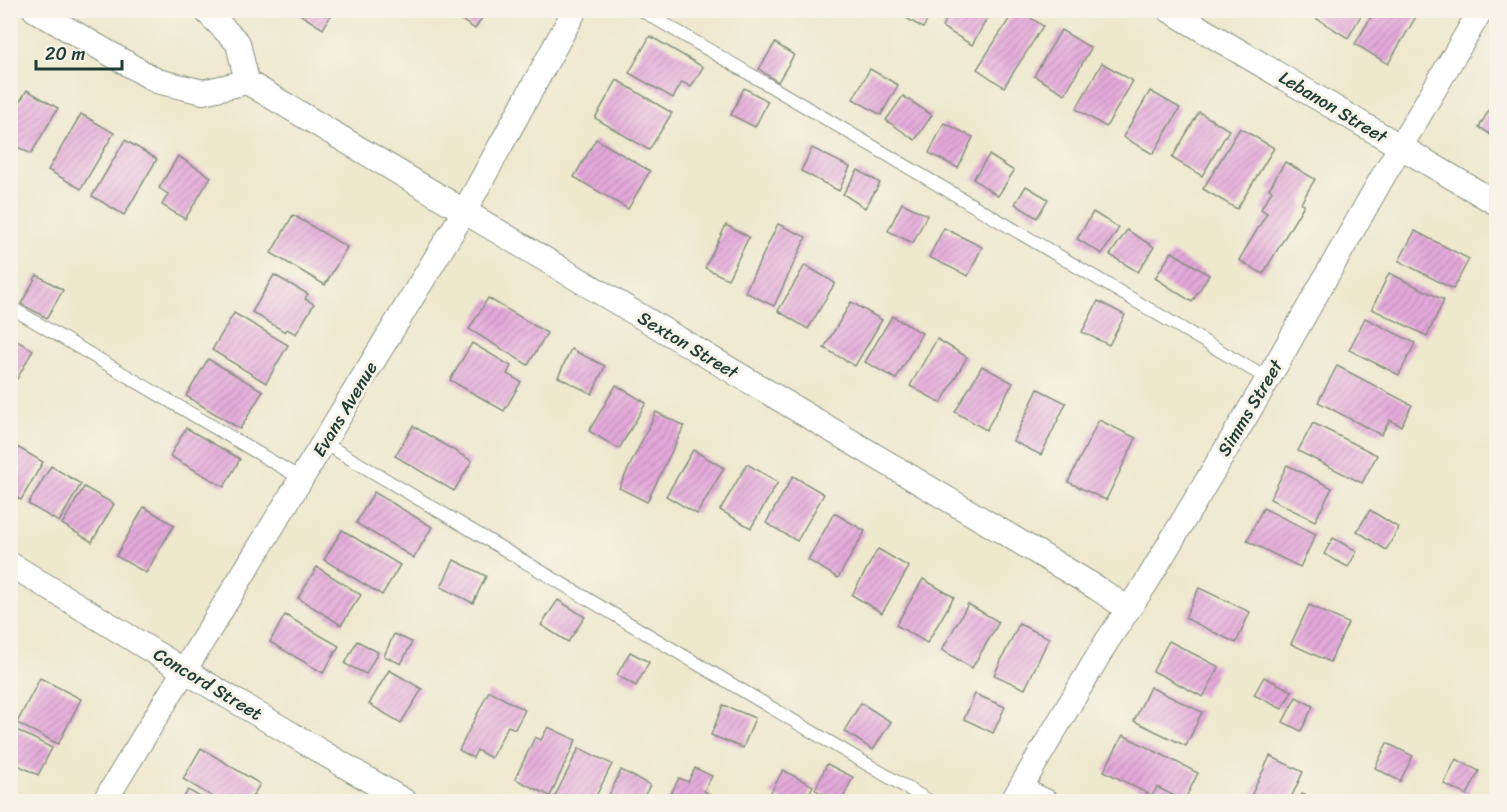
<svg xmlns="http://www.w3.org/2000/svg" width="1507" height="812" font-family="Sriracha,sans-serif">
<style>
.building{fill:url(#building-hatch)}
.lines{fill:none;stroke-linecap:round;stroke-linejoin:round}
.service-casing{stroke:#869280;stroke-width:14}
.minor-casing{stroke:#869280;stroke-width:26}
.service{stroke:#fff;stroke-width:12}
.minor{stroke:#fff;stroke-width:24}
.labels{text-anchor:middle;stroke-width:6;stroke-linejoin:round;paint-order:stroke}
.street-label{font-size:18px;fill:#1f3d34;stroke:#f7f3e8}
</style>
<defs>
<pattern id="building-hatch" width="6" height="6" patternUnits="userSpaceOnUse" patternTransform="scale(1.5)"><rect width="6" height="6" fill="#e5a9db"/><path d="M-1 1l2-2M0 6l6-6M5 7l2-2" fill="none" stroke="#b98bb2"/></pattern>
</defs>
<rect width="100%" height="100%" fill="#f7f3e8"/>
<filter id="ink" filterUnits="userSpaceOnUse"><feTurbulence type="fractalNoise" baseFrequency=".0167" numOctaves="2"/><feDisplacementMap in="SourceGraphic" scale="12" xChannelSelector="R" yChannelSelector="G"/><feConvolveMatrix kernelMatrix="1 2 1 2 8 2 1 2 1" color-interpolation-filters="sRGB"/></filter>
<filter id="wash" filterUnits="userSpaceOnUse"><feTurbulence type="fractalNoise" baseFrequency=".008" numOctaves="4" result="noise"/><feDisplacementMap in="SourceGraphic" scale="24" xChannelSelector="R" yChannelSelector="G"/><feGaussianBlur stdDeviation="1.35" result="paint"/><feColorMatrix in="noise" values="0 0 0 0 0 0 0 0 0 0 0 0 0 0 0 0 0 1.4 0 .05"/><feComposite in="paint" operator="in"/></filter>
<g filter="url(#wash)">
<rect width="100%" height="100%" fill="#eee8cd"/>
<g id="blocks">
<!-- building -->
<g class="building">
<path d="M293,10H334L323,29Z"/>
<path d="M446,10H487L475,29Z"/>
<path d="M893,10H933L923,28Z"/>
<path d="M951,10H992L972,45L942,27Z"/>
<path d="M1015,10H1019L1043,26L1004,87L977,69Z"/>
<path d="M1318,10H1364L1348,38L1314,17Z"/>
<path d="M1375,10H1420L1388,64L1355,44Z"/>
<path d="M1061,30L1091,48L1065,94L1034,76Z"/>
<path d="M650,36L703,67L691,87L682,82L673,98L629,73Z"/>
<path d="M775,43L794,55L778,82L759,69Z"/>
<path d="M1102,63L1133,81L1106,127L1076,109Z"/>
<path d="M870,69L898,85L881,115L853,99Z"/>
<path d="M617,80L672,113L649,150L595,118Z"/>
<path d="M744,88L768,101L755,127L731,115Z"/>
<path d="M27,90L58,108L31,154L10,143V118Z"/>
<path d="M1150,91L1180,108L1153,154L1123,137Z"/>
<path d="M903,96L932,115L915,140L886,120Z"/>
<path d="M1496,98V138L1479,127Z"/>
<path d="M1199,112L1229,130L1202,176L1172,158Z"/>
<path d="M81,114L114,133L81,189L48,170Z"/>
<path d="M944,123L973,137L958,168L929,153Z"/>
<path d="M1240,128L1274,148L1237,209L1203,189Z"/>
<path d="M596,139L650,171L628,209L574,177Z"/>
<path d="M125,140L157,159L124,215L92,196Z"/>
<path d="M812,148L850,167L839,191L801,171Z"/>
<path d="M989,155L1014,171L998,196L973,179Z"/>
<path d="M178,156L211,177L185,219L162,205L168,194L159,188Z"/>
<path d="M1285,162L1315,179L1301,203L1304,205L1263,274L1239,260L1267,213L1261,209L1272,191L1269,189Z"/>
<path d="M858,170L880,183L865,208L843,194Z"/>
<path d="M1026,186L1048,199L1037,218L1015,204Z"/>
<path d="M902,203L927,215L913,243L888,231Z"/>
<path d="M1093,212L1119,228L1102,254L1077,239Z"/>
<path d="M293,215L347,247L325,285L271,253Z"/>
<path d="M778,224L806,237L774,306L745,292Z"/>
<path d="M726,225L749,237L728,279L705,268Z"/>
<path d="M944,228L982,247L968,276L929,257Z"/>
<path d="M1127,230L1154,247L1138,272L1110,255Z"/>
<path d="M1415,231L1469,259L1453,289L1399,261Z"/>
<path d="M1172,252L1209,275L1192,302L1155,278Z"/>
<path d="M805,265L835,283L808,329L778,311Z"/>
<path d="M1389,273L1444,300L1427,336L1372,309Z"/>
<path d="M37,275L63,290L47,318L21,304Z"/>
<path d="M274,275L308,294L305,299L314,304L296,334L287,329L285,332L252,312Z"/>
<path d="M488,298L547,333L528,365L469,329Z"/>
<path d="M1098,301L1125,315L1109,345L1082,332Z"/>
<path d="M851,302L882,320L855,366L824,348Z"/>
<path d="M234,313L288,345L266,383L212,350Z"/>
<path d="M892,316L922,333L896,379L865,362Z"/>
<path d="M1365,318L1415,343L1399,375L1349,350Z"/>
<path d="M10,337L33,350L17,379L10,375Z"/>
<path d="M937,339L967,357L941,403L910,386Z"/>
<path d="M472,343L511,366L507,374L521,382L504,411L450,380Z"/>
<path d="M571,349L605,366L592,394L558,377Z"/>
<path d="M208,359L263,391L240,429L186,396Z"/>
<path d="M982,366L1013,383L986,430L955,412Z"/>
<path d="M1337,366L1412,405L1401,426L1390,420L1381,435L1318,402Z"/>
<path d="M616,385L646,403L619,449L589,431Z"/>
<path d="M1038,389L1066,403L1041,455L1013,441Z"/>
<path d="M656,412L684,426L647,502L619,488Z"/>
<path d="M1099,420L1136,438L1106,500L1068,482Z"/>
<path d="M1313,423L1377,455L1362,483L1298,451Z"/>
<path d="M413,426L472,461L454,491L395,456Z"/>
<path d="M186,428L240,459L224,487L170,456Z"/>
<path d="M12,444L43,462L21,500L10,494V447Z"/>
<path d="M693,450L724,468L697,514L666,496Z"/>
<path d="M747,464L778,482L751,528L720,510Z"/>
<path d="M1287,465L1332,488L1315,521L1270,499Z"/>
<path d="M51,466L81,484L59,522L28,504Z"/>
<path d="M793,476L824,494L797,541L766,523Z"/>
<path d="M84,487L114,504L92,542L62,524Z"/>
<path d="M374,492L432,527L414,558L356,523Z"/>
<path d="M144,507L174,525L146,573L116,556Z"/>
<path d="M1263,508L1316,534L1300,567L1247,541Z"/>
<path d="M1370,510L1399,528L1386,550L1357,531Z"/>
<path d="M834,513L865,531L838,578L808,560Z"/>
<path d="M342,530L400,565L382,595L324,560Z"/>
<path d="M1333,538L1357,551L1348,567L1324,554Z"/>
<path d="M878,549L909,567L882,613L852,595Z"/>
<path d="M454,560L486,576L473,603L441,587Z"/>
<path d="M317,567L361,595L341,625L298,598Z"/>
<path d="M923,579L954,597L927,643L896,625Z"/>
<path d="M1199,588L1250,612L1236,643L1185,618Z"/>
<path d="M558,600L585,617L568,642L541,625Z"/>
<path d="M968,604L999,622L972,668L942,650Z"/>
<path d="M1309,605L1348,623L1330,662L1291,644Z"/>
<path d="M285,615L339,646L323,673L270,642Z"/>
<path d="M1019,624L1049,638L1025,689L994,675Z"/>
<path d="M394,634L412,642L401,664L384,656Z"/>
<path d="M357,641L378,652L366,674L345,664Z"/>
<path d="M1169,641L1219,667L1203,697L1153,671Z"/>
<path d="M630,652L649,662L636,686L617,675Z"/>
<path d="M389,670L422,689L401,723L369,704Z"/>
<path d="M1264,677L1292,691L1282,709L1254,695Z"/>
<path d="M40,678L81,699L58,744L17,723Z"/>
<path d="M1150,687L1202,712L1186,746L1134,721Z"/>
<path d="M489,691L525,710L515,729L508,726L491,758L477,750L473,758L459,750Z"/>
<path d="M975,694L1005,707L993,733L964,719Z"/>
<path d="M1296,697L1313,706L1301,731L1283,722Z"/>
<path d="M861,703L891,722L873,750L844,731Z"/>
<path d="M723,705L755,718L743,748L711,735Z"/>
<path d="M11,727L52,748L38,775L10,761Z"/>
<path d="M548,727L576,740L550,796L515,779L535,737L541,740Z"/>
<path d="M1123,735L1198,773L1184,801L1157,787L1152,796L1104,771Z"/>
<path d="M1387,743L1413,756L1400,781L1375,768Z"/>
<path d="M201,748L260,784L249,802H221L183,779Z"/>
<path d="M579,748L612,764L593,802H552Z"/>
<path d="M1270,756L1303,772L1289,802H1248Z"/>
<path d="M1456,759L1479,771L1467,795L1444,784Z"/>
<path d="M827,764L853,777L841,802L815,790Z"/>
<path d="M695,768L712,776L704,791L710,794L707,802H667L679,778L688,782Z"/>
<path d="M621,770L650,785L641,802H606Z"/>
<path d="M783,770L813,786L804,802H784L770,794Z"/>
<path d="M188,790L209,802H181Z"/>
<path d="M1302,794L1320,801V802H1299Z"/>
</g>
</g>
</g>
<g filter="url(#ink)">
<use href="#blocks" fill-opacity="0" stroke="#869280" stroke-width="1.5"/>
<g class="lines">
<defs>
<g id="service">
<path d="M641,10L1268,379"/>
<path d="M10,307L302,479"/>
<path d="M324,443L931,802"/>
<path d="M10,797L15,802"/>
</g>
<g id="minor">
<path d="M35,10L157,81L203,92L247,82L1097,588L1128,609"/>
<path d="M205,10L238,43L247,82"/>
<path d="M1169,10L1496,203"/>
<path d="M10,564L185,671L406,802"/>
<path d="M1020,789L1047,802"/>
<path d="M104,802L464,212L575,10"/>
<path d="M1012,802L1107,641L1146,583L1268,379L1382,178L1481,10"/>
</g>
</defs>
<!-- service casing -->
<use href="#service" class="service-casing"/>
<!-- minor casing -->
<use href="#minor" class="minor-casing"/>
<!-- service -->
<use href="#service" class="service"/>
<!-- minor -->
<use href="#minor" class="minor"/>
</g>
</g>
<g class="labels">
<!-- street labels -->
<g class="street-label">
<text transform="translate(1333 107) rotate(31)" y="6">Lebanon Street</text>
<text transform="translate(688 345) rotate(31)" y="6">Sexton Street</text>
<text transform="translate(1250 408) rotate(-59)" y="6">Simms Street</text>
<text transform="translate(345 409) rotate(-59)" y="6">Evans Avenue</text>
<text transform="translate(208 684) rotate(31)" y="6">Concord Street</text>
</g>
</g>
<!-- margin -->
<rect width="1507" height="812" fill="none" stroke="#f7f3e8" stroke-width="36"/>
<!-- scale -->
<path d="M36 60v9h86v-9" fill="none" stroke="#1f3d34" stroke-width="3"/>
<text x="45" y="60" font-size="18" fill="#1f3d34" stroke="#f7f3e8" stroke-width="4.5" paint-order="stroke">20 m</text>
</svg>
